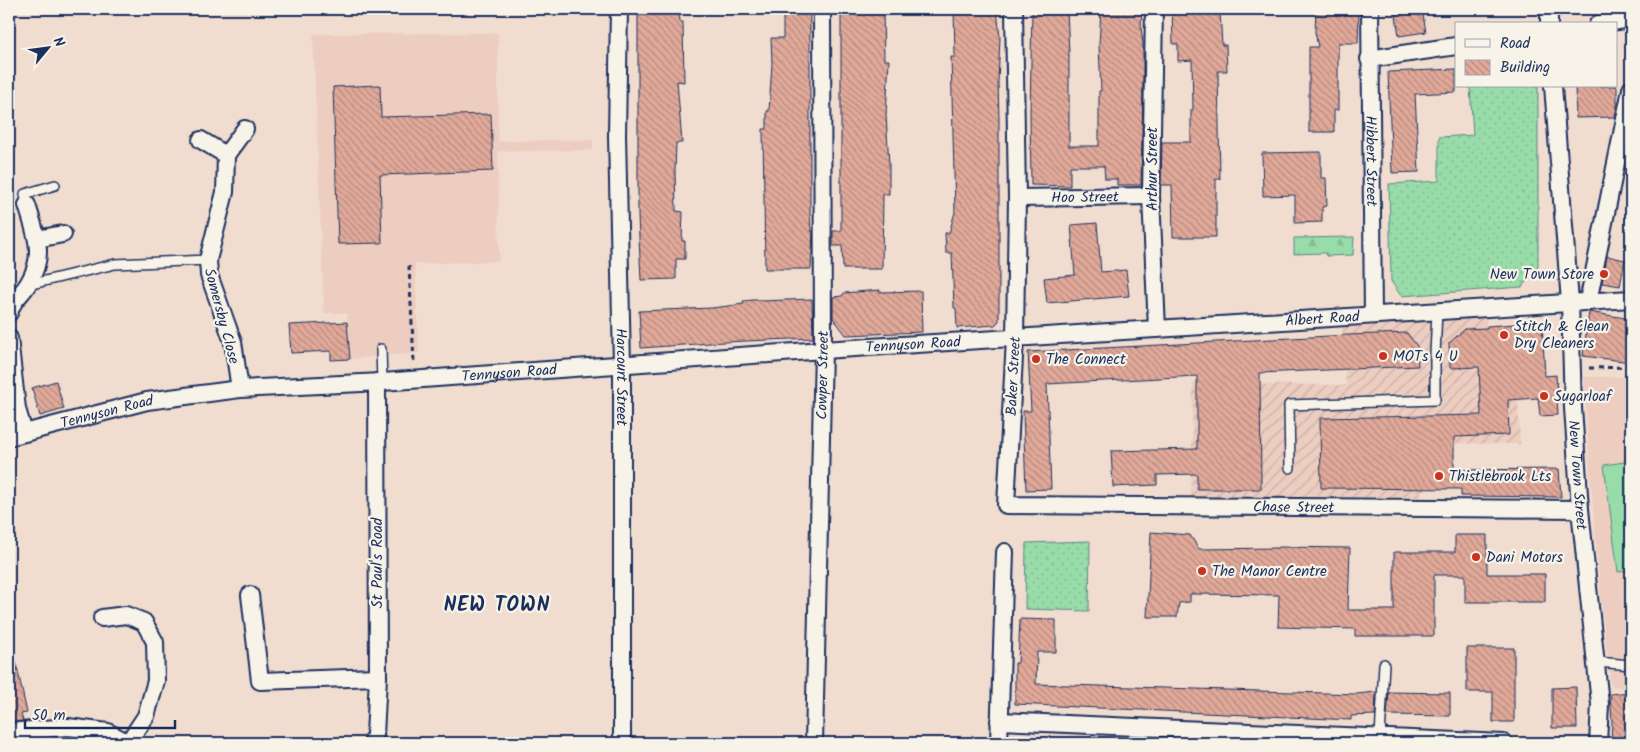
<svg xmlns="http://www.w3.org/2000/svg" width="1640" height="752" font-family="Kalam,sans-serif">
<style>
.built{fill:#eccdc0}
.industrial{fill:url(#industrial-furrows)}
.grass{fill:url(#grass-dots);stroke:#5a8684}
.forest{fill:url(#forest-firs);stroke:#5a8684}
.pitch{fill:#98dca9;stroke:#5a8684}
.building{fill:url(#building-back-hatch);stroke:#1b2f5e}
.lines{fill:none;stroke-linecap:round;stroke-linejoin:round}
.lane-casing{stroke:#1b2f5e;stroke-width:12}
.street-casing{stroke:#1b2f5e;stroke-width:20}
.path{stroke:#1b2f5e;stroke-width:3;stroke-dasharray:5 4;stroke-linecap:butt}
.lane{stroke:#f7f3e8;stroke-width:9}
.street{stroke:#f7f3e8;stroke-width:16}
.poi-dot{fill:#c8321e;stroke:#f7f3e8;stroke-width:2}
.labels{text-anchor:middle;stroke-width:4.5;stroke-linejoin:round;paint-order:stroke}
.street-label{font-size:15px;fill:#1b2f5e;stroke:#f7f3e8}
.poi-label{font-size:15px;fill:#1b2f5e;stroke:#f7f3e8;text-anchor:start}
.district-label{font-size:20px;font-weight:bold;letter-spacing:1px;fill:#1b2f5e;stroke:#f7f3e8}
</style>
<defs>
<pattern id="industrial-furrows" width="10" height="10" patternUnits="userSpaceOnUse" patternTransform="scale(1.25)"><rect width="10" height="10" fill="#eccdc0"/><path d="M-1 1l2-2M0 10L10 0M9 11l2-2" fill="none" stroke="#cab0a7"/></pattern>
<pattern id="grass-dots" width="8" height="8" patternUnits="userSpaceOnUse" patternTransform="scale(1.25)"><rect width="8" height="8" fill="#98dca9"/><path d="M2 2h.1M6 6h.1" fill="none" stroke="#82bd94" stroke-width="1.8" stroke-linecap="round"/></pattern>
<pattern id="forest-firs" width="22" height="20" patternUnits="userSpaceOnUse" patternTransform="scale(1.25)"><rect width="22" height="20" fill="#98dca9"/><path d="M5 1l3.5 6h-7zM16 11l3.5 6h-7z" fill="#82bd94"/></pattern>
<pattern id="building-back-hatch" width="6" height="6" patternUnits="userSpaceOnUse" patternTransform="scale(1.25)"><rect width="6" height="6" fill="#e1a999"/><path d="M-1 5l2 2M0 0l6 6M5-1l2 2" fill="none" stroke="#b68a80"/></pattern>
</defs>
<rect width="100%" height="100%" fill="#f0ddd0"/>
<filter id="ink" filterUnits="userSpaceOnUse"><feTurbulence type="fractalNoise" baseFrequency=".02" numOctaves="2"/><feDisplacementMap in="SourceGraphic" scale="10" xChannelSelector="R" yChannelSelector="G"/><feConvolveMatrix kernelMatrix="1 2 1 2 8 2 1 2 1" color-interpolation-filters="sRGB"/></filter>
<g filter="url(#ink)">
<!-- built -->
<g class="built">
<path d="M498,33V141L593,140V150L498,151L499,261L415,264L419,353L350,359L347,313H324L313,34Z"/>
<path d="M1584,377H1631V688L1611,686L1601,601L1589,460Z"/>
</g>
<!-- industrial -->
<path class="industrial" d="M1486,318V370L1517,369L1520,444L1421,443V497L1191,498L1193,384L1346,385L1342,326Z"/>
<!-- grass -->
<g class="grass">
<path d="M1470,86H1538V267L1522,287L1401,296L1391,281L1389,184L1439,181V137L1473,135Z"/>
<path d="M1090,541L1089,611L1025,609L1026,543Z"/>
</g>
<!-- forest -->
<path class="forest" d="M1354,237L1353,255L1326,256L1325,253L1294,254V238Z"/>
<!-- pitch -->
<path class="pitch" d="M1631,461V570L1618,572L1604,465Z"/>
<!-- building -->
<g class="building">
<path d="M638,9H679L680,22H683L684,82L677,81L682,143H676L675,171L676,211L683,212L682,241H685V259H676V279L641,280L638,216Z"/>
<path d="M783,9H810V214L811,231H813L811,269H765L763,129H767V111H769L772,63L771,38H783Z"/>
<path d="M841,9H883L884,60H889L886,115L889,164V194H883L882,269H843L842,246H833V231H841Z"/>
<path d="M954,9H997L1000,38L998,82L999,118V321L995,325L957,328L956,308H954L952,253H946L945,233H949L955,212L951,57H955Z"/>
<path d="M1032,9H1067L1069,53V146H1099V91H1101L1099,45L1101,9H1142L1141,27L1143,44V87L1141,185H1117V179H1105L1104,166H1070V186L1031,185L1030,114Z"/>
<path d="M1172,9L1220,11L1222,45H1226L1227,71H1218L1220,179H1216V237H1173L1172,185H1161L1162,142H1191V110H1193L1192,60L1178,61V44H1173Z"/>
<path d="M1316,9H1359L1358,43H1338V110H1334V132H1309V47H1318L1315,32Z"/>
<path d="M1395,9H1422L1426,32L1399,36Z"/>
<path d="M1456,69V92L1415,94L1419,172L1392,173L1388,72Z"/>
<path d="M380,85L381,117L491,114L493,171L380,175L382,243L338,244L333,87Z"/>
<path d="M1575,86H1617V106L1615,117L1576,118Z"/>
<path d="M1321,152V178H1326L1327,206L1322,207V222L1295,223V195L1263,196L1262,153Z"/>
<path d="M1097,223L1101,272L1126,270L1129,296L1047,303L1044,278L1075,275L1071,225Z"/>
<path d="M1607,256L1625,260L1620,286L1602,283Z"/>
<path d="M880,290L879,292L921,291L922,332L846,335L833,318V297L842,296L844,293Z"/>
<path d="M812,299L813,338L724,342L641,348L639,311L712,308L744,304L743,301L753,300H762V301Z"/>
<path d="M1589,312L1631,319V362L1583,356Z"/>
<path d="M347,322L350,359L331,360V351L291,353L289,325Z"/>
<path d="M1542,322L1545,376L1556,375L1558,415L1540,416L1538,398L1508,400L1509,435L1454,437V470L1559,469L1561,497L1461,496V489L1321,488L1320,418L1481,415L1479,367L1450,368L1449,343L1465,329L1487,328V326Z"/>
<path d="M1407,333L1417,346L1418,366L1260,373L1261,489H1197V474L1157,475V485L1113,487L1111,451L1197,449V376L1047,384L1051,489L1026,490L1023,411H1031L1028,352L1348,335Z"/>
<path d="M56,381L64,409L40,416L32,388Z"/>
<path d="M1151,532L1190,535L1199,549L1279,548V547L1350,548L1348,610H1394V552H1455V535H1487V574H1545V602H1465V575H1434V636H1355V629L1278,627L1279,595L1190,594V602L1179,603L1177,617H1147Z"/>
<path d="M1020,619L1056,620V652H1037L1036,684L1356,694L1376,692L1375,715L1351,716V720L1015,704V663H1018Z"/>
<path d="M1467,648H1514V722H1493V692H1467Z"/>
<path d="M16,662L27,713L21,714L23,721L9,722V663Z"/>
<path d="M1576,687L1577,728H1552V688Z"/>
<path d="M1389,692L1450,693V716L1387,715Z"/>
<path d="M1631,692V743H1611L1612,721L1610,694Z"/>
</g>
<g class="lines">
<defs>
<g id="lane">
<path d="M27,205L25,194L55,185"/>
<path d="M28,285L115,264L208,260"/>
<path d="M381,349L382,382"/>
<path d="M1290,468L1289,405L1435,400V354L1437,311"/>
<path d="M1597,662L1631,665"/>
<path d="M1380,737L1384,664"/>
</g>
<g id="street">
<path id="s1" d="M619,9L617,135L622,365V743"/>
<path id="s2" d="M1014,9L1017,198L1015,339L1006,505L1580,509"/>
<path d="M1154,9L1151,196L1157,329"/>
<path id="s3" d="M1370,9L1373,314"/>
<path d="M1549,9V24"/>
<path d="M1598,24L1631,19"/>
<path d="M1369,59L1456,46"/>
<path id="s4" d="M1553,86L1570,302L1573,408L1580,509L1600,704L1598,743"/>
<path d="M201,140L226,155"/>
<path id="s5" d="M1017,198L1151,196"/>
<path d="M37,239L63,234"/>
<path d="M1588,302L1631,89"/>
<path d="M9,313C14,297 20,297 28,284C46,255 36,235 27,205"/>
<path d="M9,338L17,409L24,433"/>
<path d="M240,389L233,342L209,275L208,260L225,192L226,155L245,129"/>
<path id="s6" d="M9,437L147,401L240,389L382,382L823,350L1631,299"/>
<path d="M250,595L260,681L378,677"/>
<path d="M102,618L126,615L144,622L155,642L156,681L146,716L128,743"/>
<path d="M999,721L1504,743"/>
<path d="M9,732L68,727L108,732L128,743"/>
<path d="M372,743L375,735L378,677L377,382"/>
<path id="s7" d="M814,743L823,350L822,9"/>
<path d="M999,743L1005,552"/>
</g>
</defs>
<!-- lane casing -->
<use href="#lane" class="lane-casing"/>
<!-- street casing -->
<use href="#street" class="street-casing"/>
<!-- path -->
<g class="path">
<path d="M409,266L414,362"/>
<path d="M1589,368L1631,367"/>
</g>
<!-- lane -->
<use href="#lane" class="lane"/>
<!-- street -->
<use href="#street" class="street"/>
</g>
</g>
<!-- markers -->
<g class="poi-dot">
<circle cx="1604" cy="274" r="5"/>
<circle cx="1504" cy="335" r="5"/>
<circle cx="1383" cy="356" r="5"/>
<circle cx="1036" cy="359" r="5"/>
<circle cx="1544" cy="396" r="5"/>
<circle cx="1439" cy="476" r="5"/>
<circle cx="1476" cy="557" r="5"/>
<circle cx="1202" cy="571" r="5"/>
</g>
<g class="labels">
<!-- street labels -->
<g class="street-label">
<text dy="5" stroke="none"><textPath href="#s3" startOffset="152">Hibbert Street</textPath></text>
<text transform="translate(1152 169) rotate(-90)" y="5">Arthur Street</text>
<text dy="5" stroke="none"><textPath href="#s5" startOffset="68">Hoo Street</textPath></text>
<text transform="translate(222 316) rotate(75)" y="5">Somersby Close</text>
<text dy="5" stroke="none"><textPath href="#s6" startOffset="1321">Albert Road</textPath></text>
<text dy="5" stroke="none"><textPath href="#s6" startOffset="911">Tennyson Road</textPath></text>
<text dy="5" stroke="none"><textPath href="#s6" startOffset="506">Tennyson Road</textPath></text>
<text dy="5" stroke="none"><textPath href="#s1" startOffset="368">Harcourt Street</textPath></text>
<text dy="5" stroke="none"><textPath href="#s7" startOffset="368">Cowper Street</textPath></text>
<text transform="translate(1013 376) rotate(-87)" y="5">Baker Street</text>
<text dy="5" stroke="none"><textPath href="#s6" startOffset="101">Tennyson Road</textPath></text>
<text dy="5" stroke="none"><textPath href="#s4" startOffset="390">New Town Street</textPath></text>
<text dy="5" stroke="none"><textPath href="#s2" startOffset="784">Chase Street</textPath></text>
<text transform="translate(377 563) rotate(-90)" y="5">St Paul's Road</text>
</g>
<!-- poi labels -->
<g class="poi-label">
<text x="1594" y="279" text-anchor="end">New Town Store</text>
<text x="1514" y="331">Stitch &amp; Clean<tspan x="1514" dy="17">Dry Cleaners</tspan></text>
<text x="1393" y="361">MOTs 4 U</text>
<text x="1046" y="364">The Connect</text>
<text x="1554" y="401">Sugarloaf</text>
<text x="1449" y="481">Thistlebrook Lts</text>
<text x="1486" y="562">Dani Motors</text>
<text x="1212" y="576">The Manor Centre</text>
</g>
<!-- district labels -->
<g class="district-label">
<text x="497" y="611">NEW TOWN</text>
</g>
</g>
<!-- margin -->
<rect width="1640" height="752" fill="none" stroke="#f7f3e8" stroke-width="30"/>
<rect x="15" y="15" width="1610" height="722" fill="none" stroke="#1b2f5e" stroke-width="2" filter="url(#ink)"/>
<!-- legend -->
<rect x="1455" y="22" width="162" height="65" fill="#f7f3e8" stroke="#9fa5b1"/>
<rect x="1465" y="39" width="25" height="8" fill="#f7f3e8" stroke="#9fa5b1"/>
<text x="1500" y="48" font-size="15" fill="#1b2f5e">Road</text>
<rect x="1465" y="60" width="25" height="15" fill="url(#building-back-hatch)" stroke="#9fa5b1"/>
<text x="1500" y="72" font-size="15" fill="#1b2f5e">Building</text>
<!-- north arrow -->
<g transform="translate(48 48) rotate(61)" stroke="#f7f3e8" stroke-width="4" paint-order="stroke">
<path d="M0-4L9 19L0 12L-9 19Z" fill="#1b2f5e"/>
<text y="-8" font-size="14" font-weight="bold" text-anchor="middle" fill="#1b2f5e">N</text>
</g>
<!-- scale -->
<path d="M25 720v8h150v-8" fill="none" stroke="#1b2f5e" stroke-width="2.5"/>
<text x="32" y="720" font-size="15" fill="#1b2f5e" stroke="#f7f3e8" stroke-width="4" paint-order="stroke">50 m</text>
</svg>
